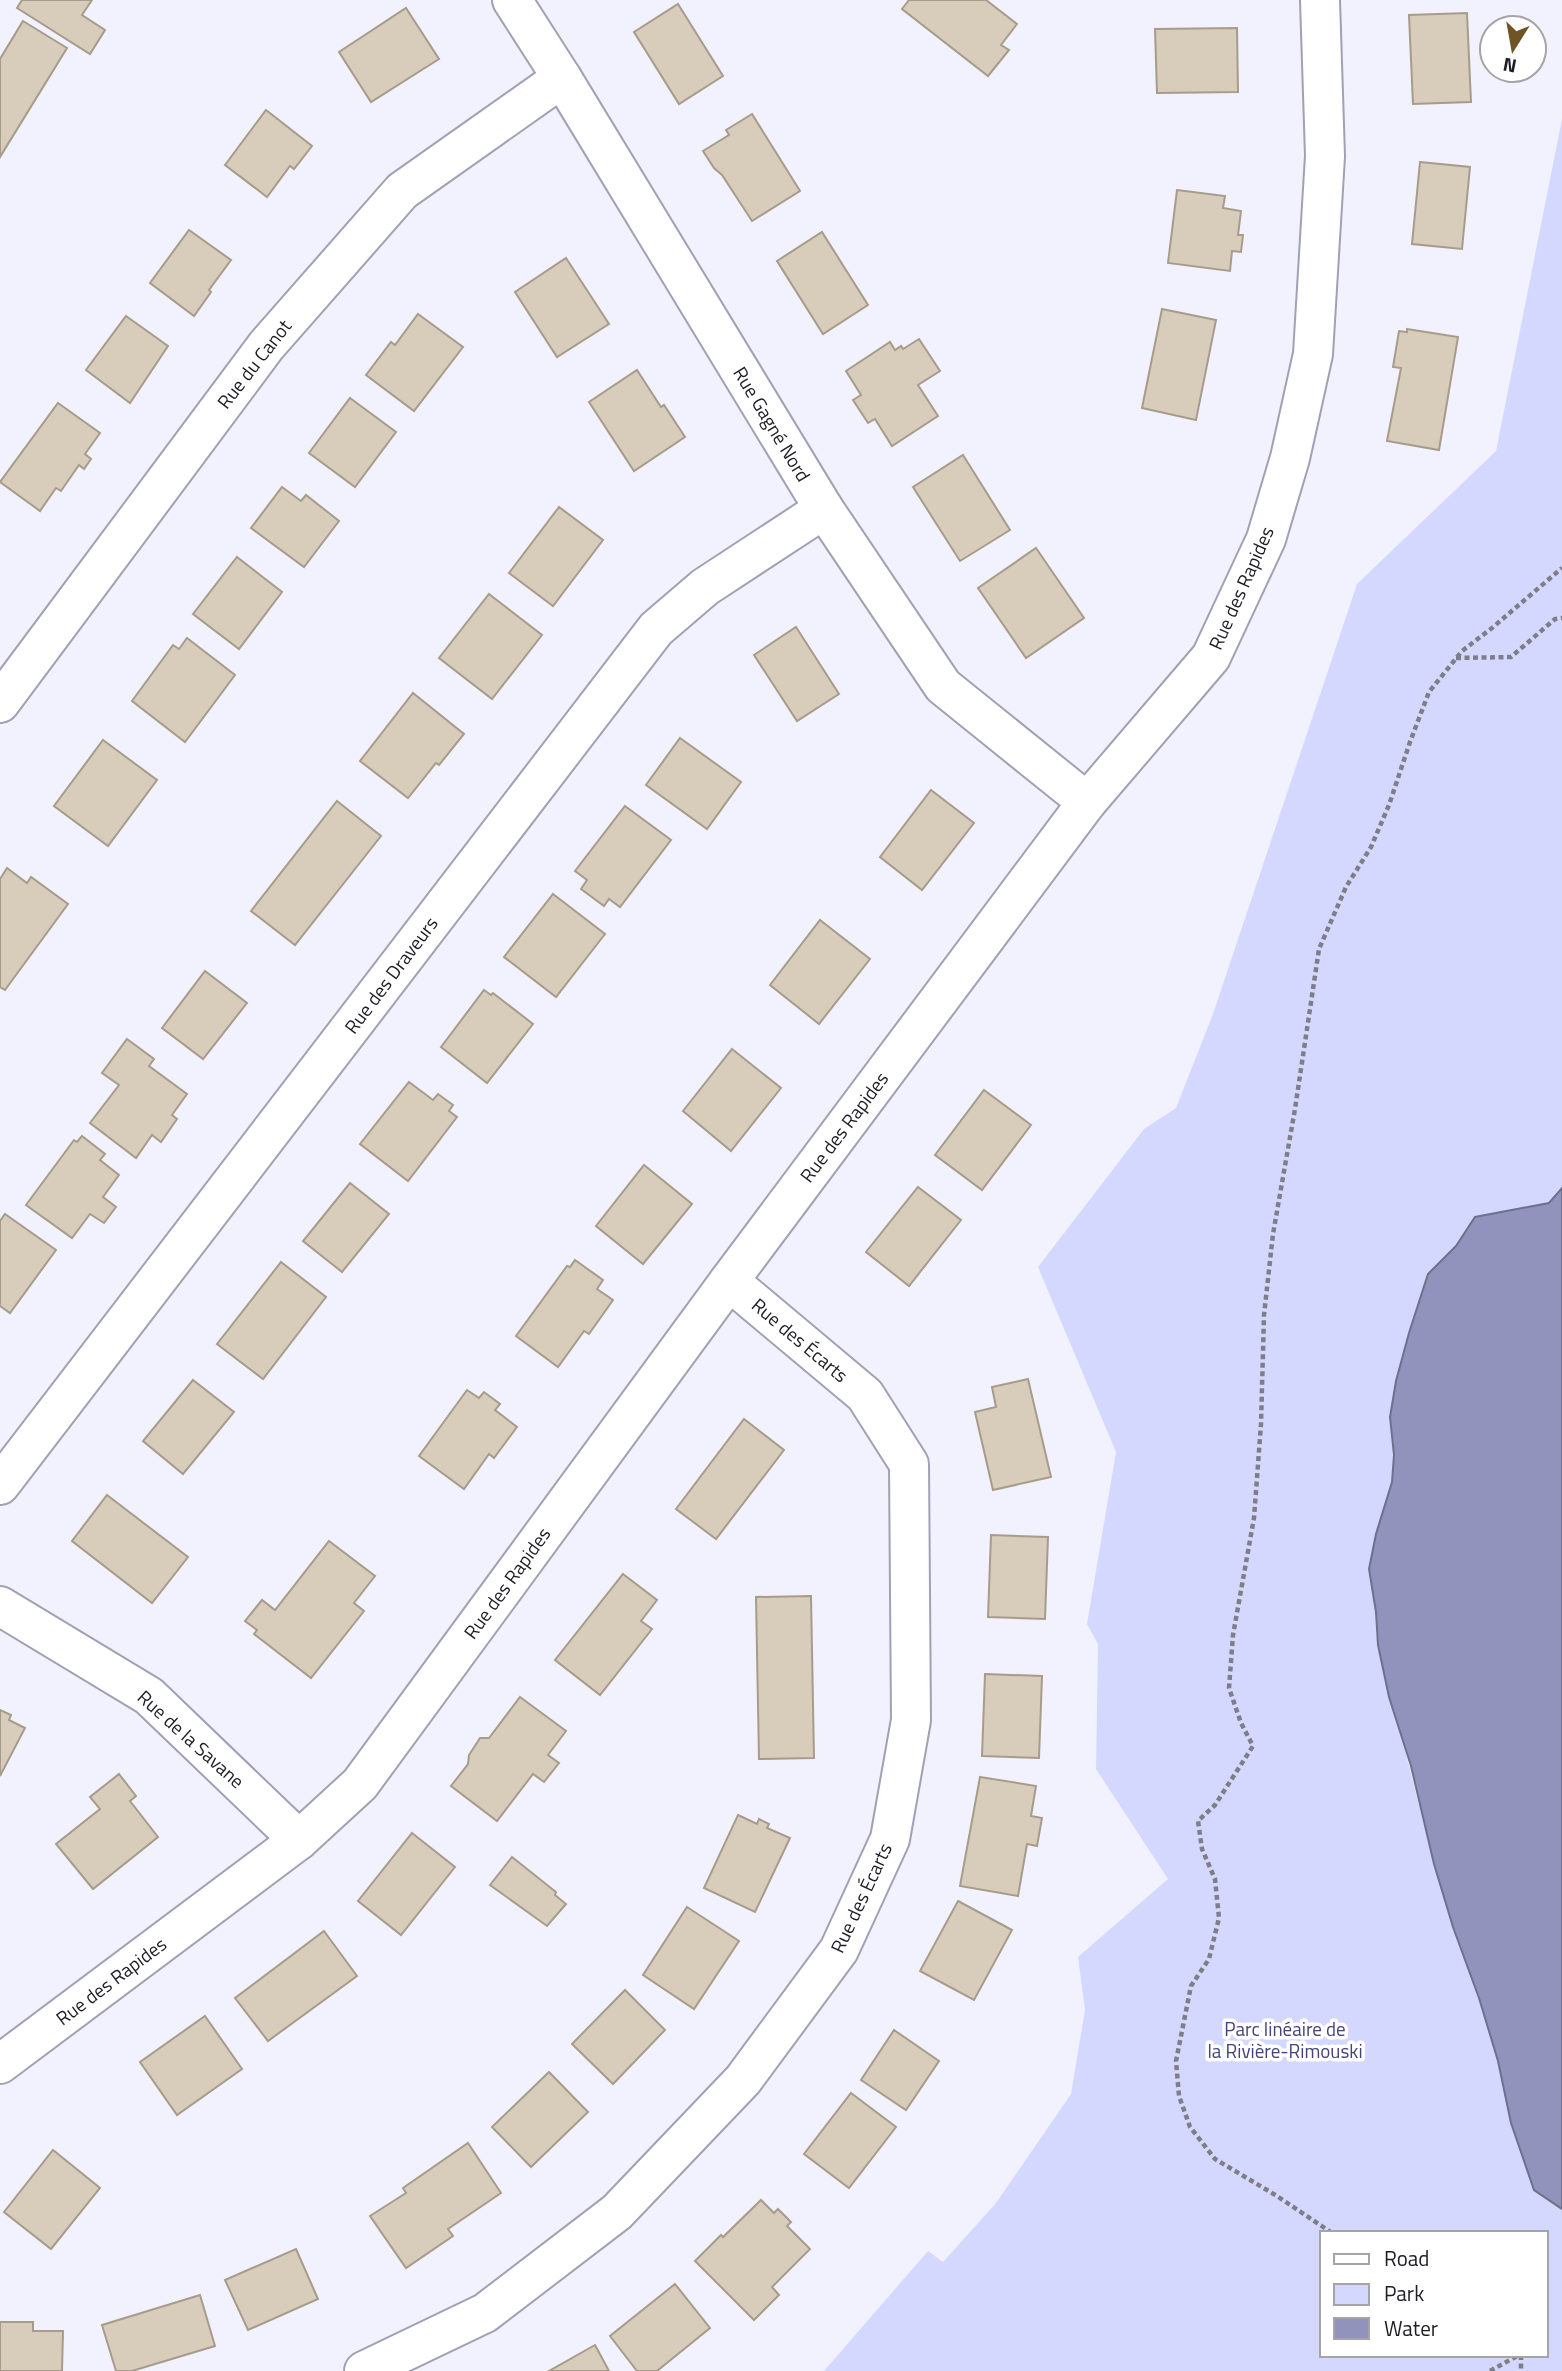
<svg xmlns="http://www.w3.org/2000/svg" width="1562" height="2371" font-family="'Titillium Web',sans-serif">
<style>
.green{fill:#d5d8fe;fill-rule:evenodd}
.water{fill:#9193bc;stroke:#6e708e;stroke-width:2}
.building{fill:#d8ccbb;stroke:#a79c8b;stroke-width:2}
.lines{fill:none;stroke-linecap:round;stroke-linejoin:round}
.minor-casing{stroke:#a0a1b4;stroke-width:42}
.path{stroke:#7e7e88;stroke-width:4.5;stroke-dasharray:5 3.5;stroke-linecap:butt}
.minor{stroke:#fff;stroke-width:38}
.labels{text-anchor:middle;stroke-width:7;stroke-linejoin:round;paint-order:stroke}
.street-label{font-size:19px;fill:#1d1d24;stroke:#fff}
.park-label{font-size:19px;fill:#434379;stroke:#fff}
</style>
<rect width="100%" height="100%" fill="#f1f2fe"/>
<!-- green -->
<path class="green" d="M1562,119V1188L1549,1203L1475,1217L1456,1246L1428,1274L1394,1455L1392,1482L1376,1534L1369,1569L1376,1612L1378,1645L1434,1864L1453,1927L1479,1998L1498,2061L1511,2123L1534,2190L1562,2209V2371H824L928,2251L943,2262L996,2203L1071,2094L1085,2010L1078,1957L1168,1879L1096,1769L1098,1644L1087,1624L1116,1452L1038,1267L1144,1129L1176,1108L1213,1014L1357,584L1496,451ZM1322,2233H1546V2355H1322Z"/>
<!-- water -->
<path class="water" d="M1562,1188V2209L1534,2190L1511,2123L1498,2061L1479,1998L1453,1927L1434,1864L1411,1766L1389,1697L1378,1645L1376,1612L1369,1569L1376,1534L1392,1482L1394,1455L1390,1417L1396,1381L1409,1333L1428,1274L1456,1246L1475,1217L1549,1203Z"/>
<!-- building -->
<g class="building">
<path d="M22,0H92L82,15L105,30L90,54L17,8Z"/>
<path d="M909,0H986L1017,24L1001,45L1009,50L988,76L902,9Z"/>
<path d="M678,4L723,76L679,104L634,32Z"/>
<path d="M406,8L439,59L371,102L339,52Z"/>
<path d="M1467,13L1471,102L1413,104L1409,15Z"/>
<path d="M23,21L67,48L0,157V59Z"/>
<path d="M1237,28L1238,92L1157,93L1155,29Z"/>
<path d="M266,110L312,146L294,169L290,166L267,197L225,165Z"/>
<path d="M752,114L800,191L752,221L722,175L714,168L703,151L729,135L726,130Z"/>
<path d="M1420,162L1470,167L1462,249L1412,244Z"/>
<path d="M1177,190L1225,196L1223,208L1241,211L1238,235H1243L1241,252L1232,251L1230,271L1168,263Z"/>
<path d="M189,230L231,260L209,290L211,292L194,316L150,283Z"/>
<path d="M822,232L868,305L823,334L777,261Z"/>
<path d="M566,258L609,324L557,357L515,292Z"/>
<path d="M1162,309L1216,320L1196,420L1142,408Z"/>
<path d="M418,314L463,347L414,411L366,375L391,342L395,345Z"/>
<path d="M126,316L168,346L130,403L86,370Z"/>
<path d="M1407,329L1458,337L1439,450L1387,441L1401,368L1393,367L1399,331L1407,332Z"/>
<path d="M919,339L940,371L918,385L938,416L892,446L875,419L868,423L853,400L861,395L846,371L890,342L895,350L901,346L903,349Z"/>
<path d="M637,370L661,407L664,405L685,437L634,471L589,402Z"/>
<path d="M350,398L396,432L355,487L309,453Z"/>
<path d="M58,403L100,433L85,454L91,459L84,469L79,465L61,491L56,488L40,511L0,482Z"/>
<path d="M963,455L1010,530L960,561L913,487Z"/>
<path d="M282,487L301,501L306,495L339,521L304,567L251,528Z"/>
<path d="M559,507L603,540L553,606L509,573Z"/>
<path d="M1036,548L1084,618L1026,658L978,588Z"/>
<path d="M237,557L282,592L239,649L193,614Z"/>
<path d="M489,594L542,635L492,699L439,658Z"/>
<path d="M796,627L839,694L797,721L754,655Z"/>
<path d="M187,638L235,675L185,742L132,701L173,645L179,649Z"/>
<path d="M413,693L464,734L439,765L436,763L408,798L360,761Z"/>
<path d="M680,738L741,782L707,829L646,785Z"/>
<path d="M103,740L157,780L108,846L54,806Z"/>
<path d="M931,790L974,823L922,890L880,857Z"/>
<path d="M337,801L381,836L295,945L251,911Z"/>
<path d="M625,806L671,840L620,907L609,899L604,906L581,889L587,880L575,871Z"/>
<path d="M7,868L27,883L31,877L68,904L5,990L0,987V879Z"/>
<path d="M553,894L605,934L556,997L504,957Z"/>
<path d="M820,920L870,959L819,1024L770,985Z"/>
<path d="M205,971L247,1003L203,1059L162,1028Z"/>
<path d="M484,990L491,995L493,993L533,1024L487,1083L441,1047Z"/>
<path d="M127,1039L154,1059L149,1066L187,1094L172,1115L177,1119L161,1142L152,1135L136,1158L90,1123L119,1085L102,1073Z"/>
<path d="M732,1049L781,1088L731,1151L683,1111Z"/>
<path d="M409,1082L433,1100L438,1094L453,1105L449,1111L457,1117L408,1181L360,1144Z"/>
<path d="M984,1090L1031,1125L982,1190L935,1155Z"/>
<path d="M82,1136L105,1154L100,1160L119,1175L103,1197L116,1207L104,1223L90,1214L72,1238L26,1205L74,1140L77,1142Z"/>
<path d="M644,1165L692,1204L643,1264L596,1226Z"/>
<path d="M350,1183L389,1214L342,1272L303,1241Z"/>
<path d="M918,1187L961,1220L909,1286L866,1252Z"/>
<path d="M5,1214L56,1250L10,1313L0,1306V1221Z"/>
<path d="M575,1260L603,1280L597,1289L613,1300L589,1334L584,1331L558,1367L516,1336L567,1266L570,1267Z"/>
<path d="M281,1262L326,1297L263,1379L217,1344Z"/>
<path d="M1028,1379L1051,1477L993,1490L975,1412L996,1407L992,1387Z"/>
<path d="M193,1380L234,1412L183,1474L143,1441Z"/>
<path d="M467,1390L479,1398L484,1392L500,1404L495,1410L517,1427L494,1458L489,1454L464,1489L419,1456Z"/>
<path d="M744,1419L784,1450L716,1539L676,1509Z"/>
<path d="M107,1495L188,1557L152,1603L72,1541Z"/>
<path d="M991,1535L1048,1537L1045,1619L988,1617Z"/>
<path d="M329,1541L375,1576L354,1603L364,1611L311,1678L254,1634L257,1630L245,1621L262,1600L275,1610Z"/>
<path d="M623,1574L657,1600L641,1621L652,1629L600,1695L555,1660Z"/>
<path d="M811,1596L814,1758L759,1759L756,1597Z"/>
<path d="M985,1674L1042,1676L1039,1758L982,1756Z"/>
<path d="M520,1697L566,1731L548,1755L559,1763L544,1782L533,1774L497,1821L451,1786L468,1764L469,1755L480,1738H489Z"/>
<path d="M0,1710L11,1715L9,1720L25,1728L0,1776Z"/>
<path d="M119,1774L136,1796L130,1801L158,1837L93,1889L56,1844L100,1809L90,1797Z"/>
<path d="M980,1777L1036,1786L1031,1816L1042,1818L1037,1846L1027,1844L1018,1896L960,1886Z"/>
<path d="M738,1815L757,1824L759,1819L769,1824L767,1828L790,1838L755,1912L704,1888Z"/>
<path d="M412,1833L455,1867L401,1935L358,1901Z"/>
<path d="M512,1857L556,1892L555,1895L566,1904L547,1926L490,1885Z"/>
<path d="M958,1901L1012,1930L974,2000L920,1971Z"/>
<path d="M687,1907L739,1941L694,2009L643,1975Z"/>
<path d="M324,1931L357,1976L268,2041L235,1998Z"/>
<path d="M625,1990L665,2030L613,2084L572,2044Z"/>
<path d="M205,2016L242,2069L177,2115L140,2062Z"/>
<path d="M894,2030L939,2061L906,2110L861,2080Z"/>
<path d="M549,2072L588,2112L531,2167L492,2127Z"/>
<path d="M851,2093L896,2127L849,2188L804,2154Z"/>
<path d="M468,2143L501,2193L448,2229L453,2236L406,2268L370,2216L406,2193L403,2188Z"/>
<path d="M53,2150L100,2188L51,2249L4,2212Z"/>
<path d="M761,2200L774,2213L778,2209L791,2222L787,2226L810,2249L772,2287L779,2295L754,2320L695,2261L721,2235L723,2237Z"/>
<path d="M296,2249L318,2299L248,2330L225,2280Z"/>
<path d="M675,2284L710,2328L657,2371H637L610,2336Z"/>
<path d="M200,2295L215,2346L132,2371H116L102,2325Z"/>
<path d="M0,2322H33V2331H63L62,2371H0Z"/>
<path d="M595,2345L609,2371H549Z"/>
</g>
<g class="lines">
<defs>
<g id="minor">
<path d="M512,0L562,78L824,509L943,686L1087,802"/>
<path d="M0,703L266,346L402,191L562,78"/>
<path d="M0,1485L656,629L705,587L824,509"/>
<path d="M0,1606L149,1696L299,1840"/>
<path d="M0,2064L299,1840L360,1784L729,1281L1087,802L1211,657L1266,539L1290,458L1313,354L1325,156L1320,0"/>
<path d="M364,2371L485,2313L617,2212L743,2080L839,1950L890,1839L911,1720L909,1464L865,1395L729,1281"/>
</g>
</defs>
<!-- minor casing -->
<use href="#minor" class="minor-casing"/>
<!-- path -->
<g class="path">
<path d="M1456,658L1511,657L1555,619L1562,618"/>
<path d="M1332,2233L1277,2196L1215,2159L1190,2127L1179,2096L1176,2061L1191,1986L1209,1959L1219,1918L1215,1879L1202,1849L1198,1821L1215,1805L1253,1746L1241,1723L1229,1688L1233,1635L1254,1518L1261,1424L1264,1315L1273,1234L1295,1109L1319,949L1346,887L1371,847L1389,805L1410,742L1429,692L1462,651L1492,628L1562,568"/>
<path d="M1521,2355V2371"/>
<path d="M1490,2371L1519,2355"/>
</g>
<!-- minor -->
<use href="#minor" class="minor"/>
</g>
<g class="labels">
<!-- street labels -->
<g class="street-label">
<text transform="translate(254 364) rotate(-52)" y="7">Rue du Canot</text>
<text transform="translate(772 424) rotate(59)" y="7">Rue Gagné Nord</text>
<text transform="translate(1241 588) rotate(-66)" y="7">Rue des Rapides</text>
<text transform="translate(391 975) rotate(-53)" y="7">Rue des Draveurs</text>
<text transform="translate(844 1127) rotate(-53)" y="7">Rue des Rapides</text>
<text transform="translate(800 1340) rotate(40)" y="7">Rue des Écarts</text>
<text transform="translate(507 1583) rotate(-54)" y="7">Rue des Rapides</text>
<text transform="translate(191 1739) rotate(42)" y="7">Rue de la Savane</text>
<text transform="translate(861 1898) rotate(-65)" y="7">Rue des Écarts</text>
<text transform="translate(111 1981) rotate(-37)" y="7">Rue des Rapides</text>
</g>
<!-- park labels -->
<g class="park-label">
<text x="1285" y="2036">Parc linéaire de<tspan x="1285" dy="22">la Rivière-Rimouski</tspan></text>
</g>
</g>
<!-- legend -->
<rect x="1320" y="2231" width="228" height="126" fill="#ffffff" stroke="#a5a5a7" stroke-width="2"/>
<rect x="1334" y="2254" width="35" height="10" fill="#ffffff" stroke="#a5a5a7" stroke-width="2"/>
<text x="1384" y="2266" font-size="21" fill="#1d1d24">Road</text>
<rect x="1334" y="2284" width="35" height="21" fill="#d5d8fe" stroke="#a5a5a7" stroke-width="2"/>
<text x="1384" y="2301" font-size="21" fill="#1d1d24">Park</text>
<rect x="1334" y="2318" width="35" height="21" fill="#9193bc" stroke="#a5a5a7" stroke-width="2"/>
<text x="1384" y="2336" font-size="21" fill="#1d1d24">Water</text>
<!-- north arrow -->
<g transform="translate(1513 49) rotate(191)"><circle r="33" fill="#ffffff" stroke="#a5a5a7" stroke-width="2"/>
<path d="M0-5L12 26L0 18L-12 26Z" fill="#6f5426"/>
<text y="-10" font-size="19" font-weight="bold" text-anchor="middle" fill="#1d1d24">N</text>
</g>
</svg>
